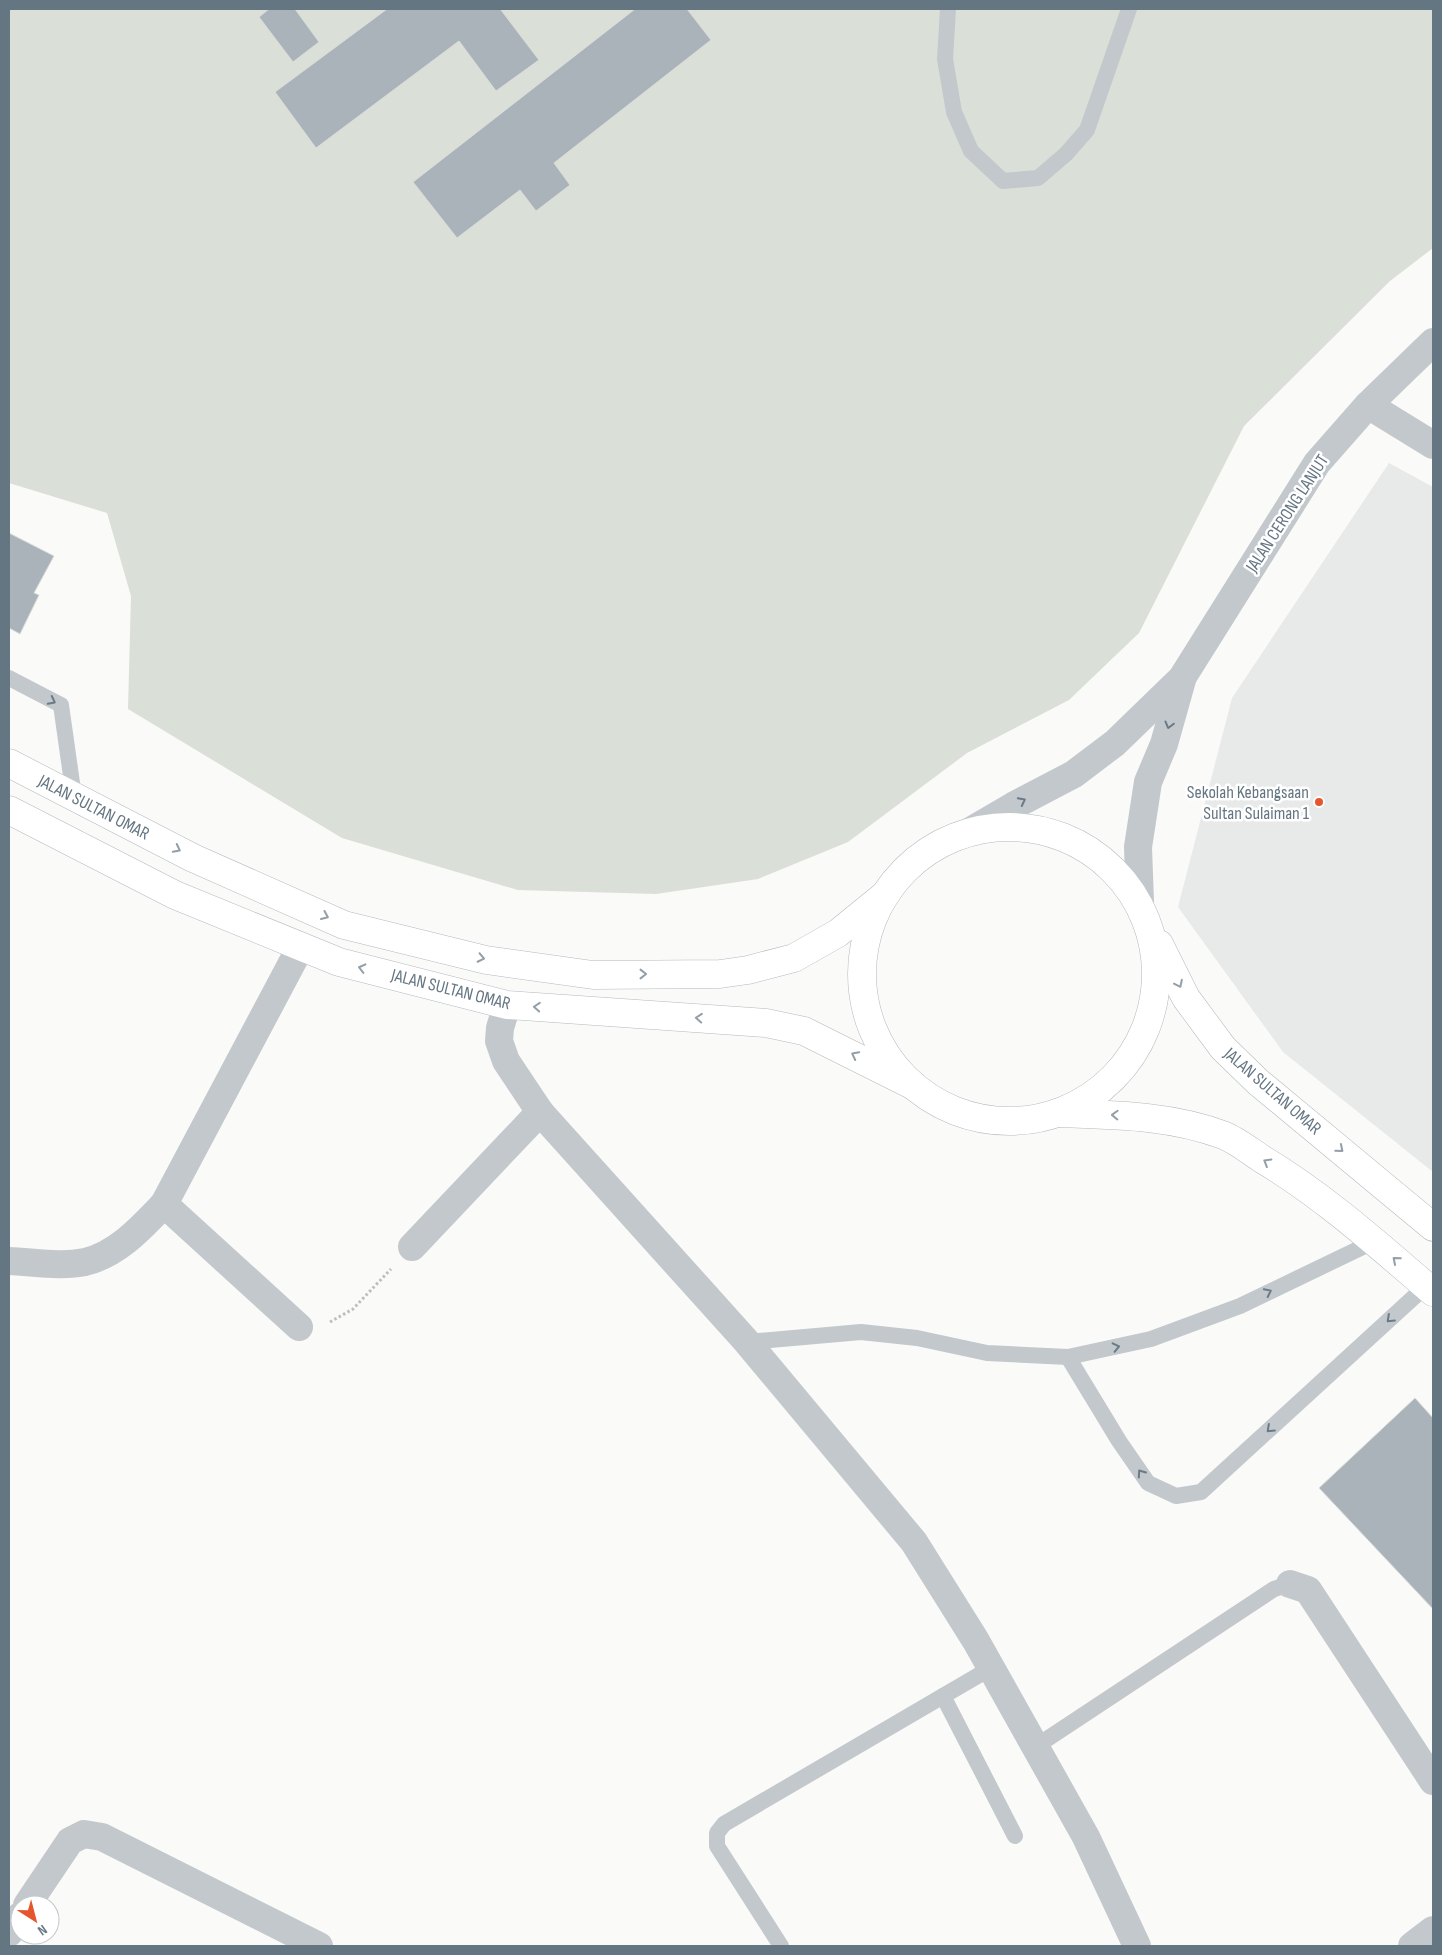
<svg xmlns="http://www.w3.org/2000/svg" width="1442" height="1955" font-family="'Sofia Sans Condensed',sans-serif">
<style>
.built{fill:#e8e9e9}
.green{fill:#dadfd7}
.building{fill:#aab3b9;stroke:#dcdcda}
.lines{fill:none;stroke-linecap:round;stroke-linejoin:round}
.secondary-casing{stroke:#b3babf;stroke-width:29}
.path{stroke:#bbbfc2;stroke-width:3;stroke-dasharray:2.5 2.5;stroke-linecap:butt}
.service{stroke:#c3c8cc;stroke-width:16}
.minor{stroke:#c3c8cc;stroke-width:28}
.tertiary{stroke:#c3c8cc;stroke-width:28}
.secondary{stroke:#fff;stroke-width:28}
.oneway{stroke:#6a7a87}
.oneway2{stroke:#939fa8}
.poi-dot{fill:#e4572e;stroke:#fff;stroke-width:2}
.labels{text-anchor:middle;stroke-width:5;stroke-linejoin:round;paint-order:stroke}
.street-label{font-size:18px;fill:#657683;stroke:#fff}
.poi-label{font-size:18px;fill:#657683;stroke:#fff;text-anchor:end}
</style>
<rect width="100%" height="100%" fill="#fafaf8"/>
<!-- built -->
<path class="built" d="M1389,463L1433,487V1172L1283,1052L1178,907L1232,698Z"/>
<!-- green -->
<path class="green" d="M9,9H1433V248L1390,281L1244,426L1139,633L1069,700L967,753L848,842L758,879L656,894L518,890L342,838L128,709L131,596L107,513L9,483Z"/>
<!-- building -->
<g class="building">
<path d="M269,9H295L319,42L293,62L259,17Z"/>
<path d="M387,9H503L501,10L539,60L496,91L459,41L316,148L275,92Z"/>
<path d="M635,9H687L711,40L554,163L570,185L536,211L520,190L457,238L413,182Z"/>
<path d="M9,533L54,556L34,593L39,595L20,634L9,628Z"/>
<path d="M1415,1398L1433,1418V1609L1319,1488Z"/>
</g>
<g class="lines">
<defs>
<g id="secondary">
<path d="M9,763L193,858L344,925L486,960L593,975L720,974L748,970L794,958L838,933L886,894"/>
<path d="M9,810L175,895L339,962L507,1005L766,1023L804,1031L914,1086"/>
<circle cx="1009" cy="974" r="147"/>
<path d="M1159,944L1186,998L1223,1048L1258,1082L1433,1227"/>
<path d="M1057,1113C1113,1115 1170,1115 1223,1135C1236,1140 1250,1151 1262,1159C1324,1196 1378,1245 1433,1292"/>
</g>
</defs>
<!-- secondary casing -->
<use href="#secondary" class="secondary-casing"/>
<!-- path -->
<path class="path" d="M330,1322L353,1309L391,1269"/>
<!-- service -->
<g class="service">
<path d="M948,9L945,59L954,112L971,151L1003,181L1038,178L1066,154L1087,130L1129,9"/>
<path d="M9,678L61,705L74,797"/>
<path d="M747,1342L861,1332L917,1338L987,1353L1068,1357L1151,1339L1240,1306L1375,1241"/>
<path d="M1068,1357L1119,1441L1148,1483L1176,1496L1201,1492L1426,1286"/>
<path d="M943,1696L1015,1836"/>
<path d="M1035,1747L1274,1589L1290,1584"/>
<path d="M781,1946L717,1846V1833L724,1824L991,1668"/>
</g>
<!-- minor -->
<g class="minor">
<path d="M1368,405L1433,445"/>
<path d="M507,1005L500,1028L499,1041L506,1061L540,1112L747,1342L914,1542L976,1641L1086,1837L1137,1946"/>
<path d="M164,1204L299,1327"/>
<path d="M412,1247L540,1112"/>
<path d="M9,1261C34,1262 61,1267 85,1262C118,1254 142,1227 164,1204L301,946"/>
<path d="M1290,1584L1308,1590L1433,1781"/>
<path d="M27,1905L70,1841L84,1834L102,1837L319,1946"/>
<path d="M9,1933L20,1916"/>
<path d="M1412,1946L1433,1930"/>
</g>
<!-- tertiary -->
<g class="tertiary">
<path d="M965,834L1013,806L1074,774L1115,743L1182,678L1317,463L1368,405L1433,342"/>
<path d="M1140,902L1138,847L1148,782L1164,744L1182,680"/>
</g>
<!-- secondary -->
<use href="#secondary" class="secondary"/>
</g>
<!-- one-way arrows -->
<defs><path id="oneway-chevron" d="M-2-3.5L2.5 0L-2 3.5" fill="none" stroke-width="1.6" stroke-linecap="round" stroke-linejoin="round" transform="scale(1.25)"/></defs>
<g class="oneway">
<use href="#oneway-chevron" transform="translate(52 701) rotate(27)"/>
<use href="#oneway-chevron" transform="translate(1169 725) rotate(105)"/>
<use href="#oneway-chevron" transform="translate(1022 801) rotate(-27)"/>
<use href="#oneway-chevron" transform="translate(1268 1292) rotate(-26)"/>
<use href="#oneway-chevron" transform="translate(1390 1319) rotate(137)"/>
<use href="#oneway-chevron" transform="translate(1116 1347) rotate(-13)"/>
<use href="#oneway-chevron" transform="translate(1270 1429) rotate(137)"/>
<use href="#oneway-chevron" transform="translate(1141 1473) rotate(-125)"/>
</g>
<g class="oneway2">
<use href="#oneway-chevron" transform="translate(177 849) rotate(27)"/>
<use href="#oneway-chevron" transform="translate(325 916) rotate(24)"/>
<use href="#oneway-chevron" transform="translate(481 958) rotate(12)"/>
<use href="#oneway-chevron" transform="translate(362 968) rotate(-166)"/>
<use href="#oneway-chevron" transform="translate(643 974)"/>
<use href="#oneway-chevron" transform="translate(1179 984) rotate(64)"/>
<use href="#oneway-chevron" transform="translate(537 1007) rotate(-176)"/>
<use href="#oneway-chevron" transform="translate(699 1018) rotate(-176)"/>
<use href="#oneway-chevron" transform="translate(855 1055) rotate(-153)"/>
<use href="#oneway-chevron" transform="translate(1115 1115) rotate(-178)"/>
<use href="#oneway-chevron" transform="translate(1340 1149) rotate(40)"/>
<use href="#oneway-chevron" transform="translate(1267 1162) rotate(-149)"/>
<use href="#oneway-chevron" transform="translate(1396 1260) rotate(-139)"/>
</g>
<!-- markers -->
<circle class="poi-dot" cx="1319" cy="802" r="5"/>
<g class="labels">
<!-- street labels -->
<g class="street-label">
<text transform="translate(1287 513) rotate(-57)" y="6">JALAN CERONG LANJUT</text>
<text transform="translate(94 807) rotate(27)" y="6">JALAN SULTAN OMAR</text>
<text transform="translate(451 989) rotate(14)" y="6">JALAN SULTAN OMAR</text>
<text transform="translate(1273 1091) rotate(41)" y="6">JALAN SULTAN OMAR</text>
</g>
<!-- poi labels -->
<g class="poi-label">
<text x="1309" y="798">Sekolah Kebangsaan<tspan x="1309" dy="21">Sultan Sulaiman 1</tspan></text>
</g>
</g>
<!-- border -->
<rect width="1442" height="1955" fill="none" stroke="#657683" stroke-width="20"/>
<!-- north arrow -->
<g transform="translate(35 1920) rotate(144)"><circle r="24" fill="#ffffff" stroke="#c1c8cd"/>
<path d="M0-4L9 19L0 12L-9 19Z" fill="#e4572e"/>
<text y="-8" font-size="14" font-weight="bold" text-anchor="middle" fill="#657683">N</text>
</g>
</svg>
